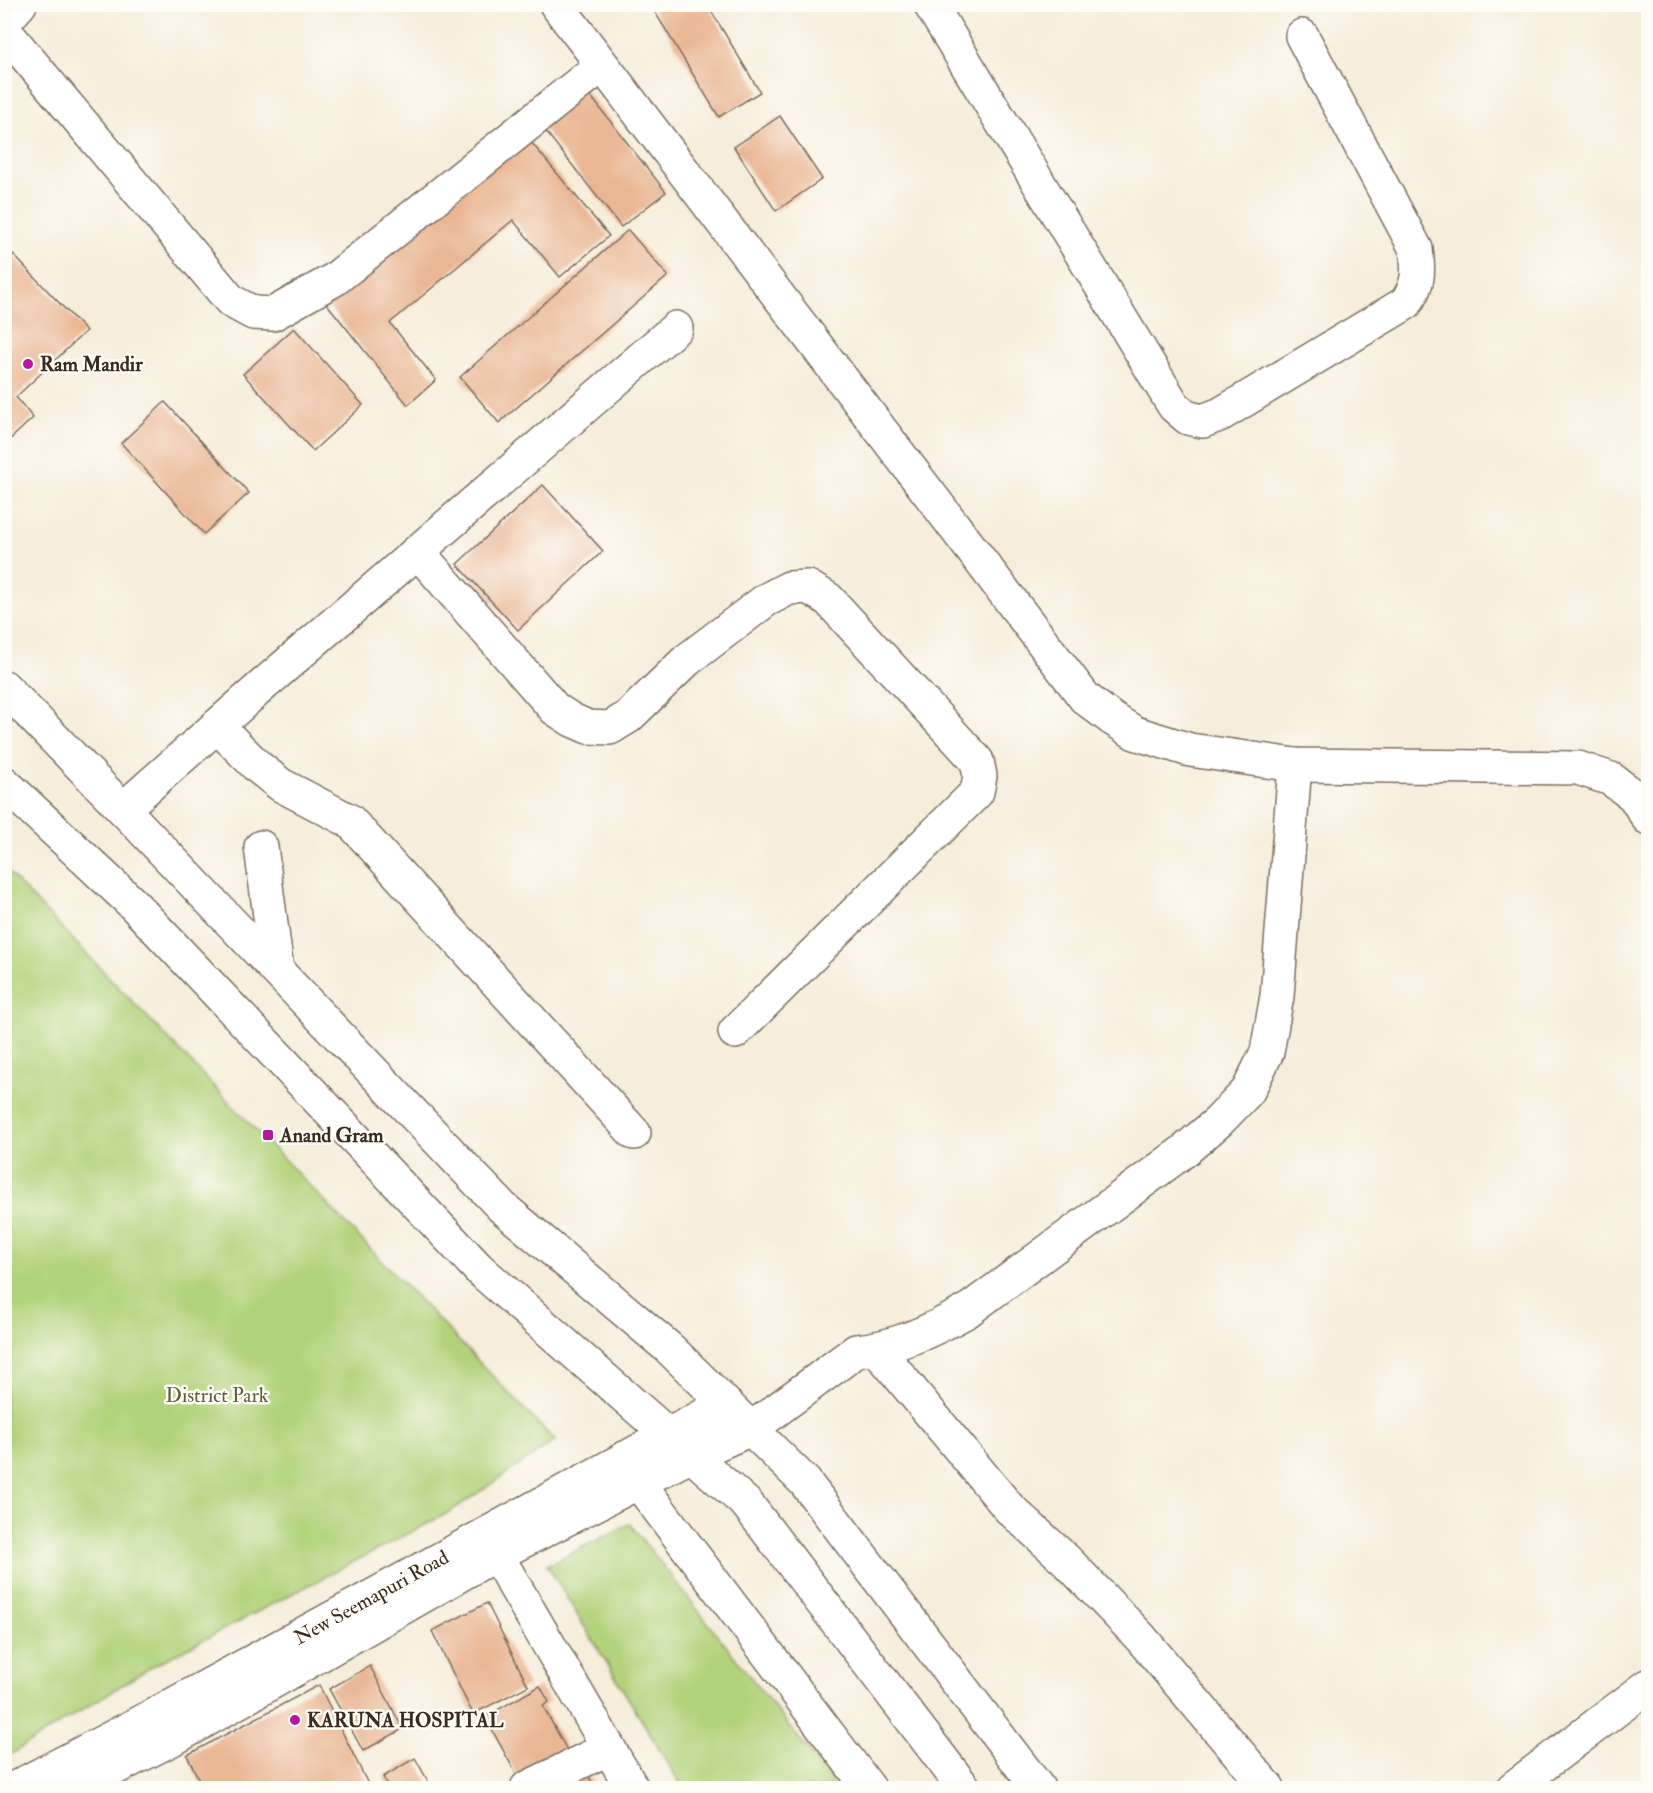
<svg xmlns="http://www.w3.org/2000/svg" width="1653" height="1793" font-family="'IM FELL Double Pica',serif">
<style>
.green{fill:#b2d37b;stroke:#767e4c;stroke-width:1.5}
.building{fill:#eab794}
.lines{fill:none;stroke-linecap:round;stroke-linejoin:round}
.street-casing{stroke:#7c6e60;stroke-width:36}
.secondary-casing{stroke:#7c6e60;stroke-width:36}
.street{stroke:#fff;stroke-width:33}
.secondary{stroke:#fff;stroke-width:33}
.poi-dot{fill:#b5179e;stroke:#fdfcf7;stroke-width:2}
.labels{text-anchor:middle;stroke-width:5;stroke-linejoin:round;paint-order:stroke}
.poi-label{font-size:20px;font-weight:bold;fill:#3b2a1e;stroke:#fdfcf7;text-anchor:start}
.park-label{font-size:20px;fill:#5f5d3a;stroke:#fdfcf7}
.street-label{font-size:20px;fill:#3b2a1e;stroke:#fdfcf7}
</style>
<rect width="100%" height="100%" fill="#fdfcf7"/>
<filter id="ink" filterUnits="userSpaceOnUse"><feTurbulence type="fractalNoise" baseFrequency=".0167" numOctaves="2"/><feDisplacementMap in="SourceGraphic" scale="12" xChannelSelector="R" yChannelSelector="G"/><feConvolveMatrix kernelMatrix="1 2 1 2 8 2 1 2 1" color-interpolation-filters="sRGB"/></filter>
<filter id="wash" filterUnits="userSpaceOnUse"><feTurbulence type="fractalNoise" baseFrequency=".008" numOctaves="4" result="noise"/><feDisplacementMap in="SourceGraphic" scale="24" xChannelSelector="R" yChannelSelector="G"/><feGaussianBlur stdDeviation="1.35" result="paint"/><feColorMatrix in="noise" values="0 0 0 0 0 0 0 0 0 0 0 0 0 0 0 0 0 1.4 0 .05"/><feComposite in="paint" operator="in"/></filter>
<g filter="url(#wash)">
<rect width="100%" height="100%" fill="#f6edda"/>
<!-- green -->
<g class="green">
<path d="M5,869L555,1441L448,1513L151,1667L5,1758Z"/>
<path d="M629,1524H630L838,1788H683L547,1565Z"/>
</g>
<g id="blocks">
<!-- building -->
<g class="building">
<path d="M650,4H707L760,92L719,117Z"/>
<path d="M585,89L666,192L621,227L539,123Z"/>
<path d="M780,116L822,179L776,211L734,147Z"/>
<path d="M526,136L609,236L560,277L513,220L390,323L436,380L408,405L323,299Z"/>
<path d="M628,230L668,276L499,423L460,377Z"/>
<path d="M4,245L86,331L16,397L33,418L4,445Z"/>
<path d="M294,328L363,405L313,451L243,374Z"/>
<path d="M165,402L249,493L204,534L121,443Z"/>
<path d="M543,485L603,551L518,630L457,564Z"/>
<path d="M487,1603L528,1686L473,1714L432,1631Z"/>
<path d="M370,1666L403,1729L363,1751L329,1689Z"/>
<path d="M319,1685L370,1788H203L187,1755Z"/>
<path d="M540,1686L549,1702L543,1706L568,1752L519,1779L485,1717Z"/>
<path d="M415,1758L432,1788H389L383,1777Z"/>
<path d="M582,1764L595,1788H539Z"/>
</g>
</g>
</g>
<g filter="url(#ink)">
<use href="#blocks" fill-opacity="0" stroke="#7c6e60" stroke-width="1.5"/>
<g class="lines">
<defs>
<g id="street">
<path d="M556,4L1085,698L1111,718L1135,733L1190,750L1295,765L1578,768L1611,779L1634,796L1648,818"/>
<path d="M930,4L1174,406L1188,418L1203,421L1221,414L1406,303C1419,283 1419,273 1416,249L1302,36"/>
<path d="M4,30L231,301L253,313L273,314L335,279L602,65"/>
<path d="M418,552L555,709L572,720L588,727L610,728L628,717L687,660L766,600L789,588L808,587L828,599L977,761L980,776L977,792L735,1032"/>
<path d="M217,726L258,767L281,785L350,821L634,1133"/>
<path d="M123,809L262,686L676,328"/>
<path d="M261,847L277,970"/>
<path d="M877,1349L1009,1508L1066,1560L1140,1637L1268,1788"/>
<path d="M751,1429L856,1351C895,1348 933,1330 967,1311L1184,1151L1218,1122L1248,1091L1267,1052L1277,996L1295,765"/>
<path d="M625,1458L638,1482L869,1788"/>
<path d="M485,1535L632,1788"/>
<path d="M527,1788L609,1748"/>
<path d="M1513,1788L1648,1686"/>
</g>
<g id="secondary">
<path d="M4,22L20,4"/>
<path d="M4,687L123,809L502,1207L670,1349L805,1482L1038,1788"/>
<path d="M4,783L132,903L479,1269L747,1504L964,1788"/>
<path d="M15,1788L134,1726L725,1404"/>
<path d="M76,1788L180,1735L484,1561L690,1456L751,1429"/>
</g>
</defs>
<!-- street casing -->
<use href="#street" class="street-casing"/>
<!-- secondary casing -->
<use href="#secondary" class="secondary-casing"/>
<!-- street -->
<use href="#street" class="street"/>
<!-- secondary -->
<use href="#secondary" class="secondary"/>
</g>
</g>
<!-- markers -->
<g class="poi-dot">
<circle cx="28" cy="364" r="6"/>
<rect x="262" y="1129" width="12" height="12" rx="3"/>
<circle cx="295" cy="1720" r="6"/>
</g>
<g class="labels">
<!-- poi labels -->
<g class="poi-label">
<text x="40" y="371">Ram Mandir</text>
<text x="280" y="1142">Anand Gram</text>
<text x="307" y="1727">KARUNA HOSPITAL</text>
</g>
<!-- park labels -->
<g class="park-label">
<text x="217" y="1402">District Park</text>
</g>
<!-- street labels -->
<g class="street-label">
<text transform="translate(371 1597) rotate(-29)" y="7">New Seemapuri Road</text>
</g>
</g>
<!-- margin -->
<rect width="1653" height="1793" fill="none" stroke="#fdfcf7" stroke-width="24"/>
</svg>
